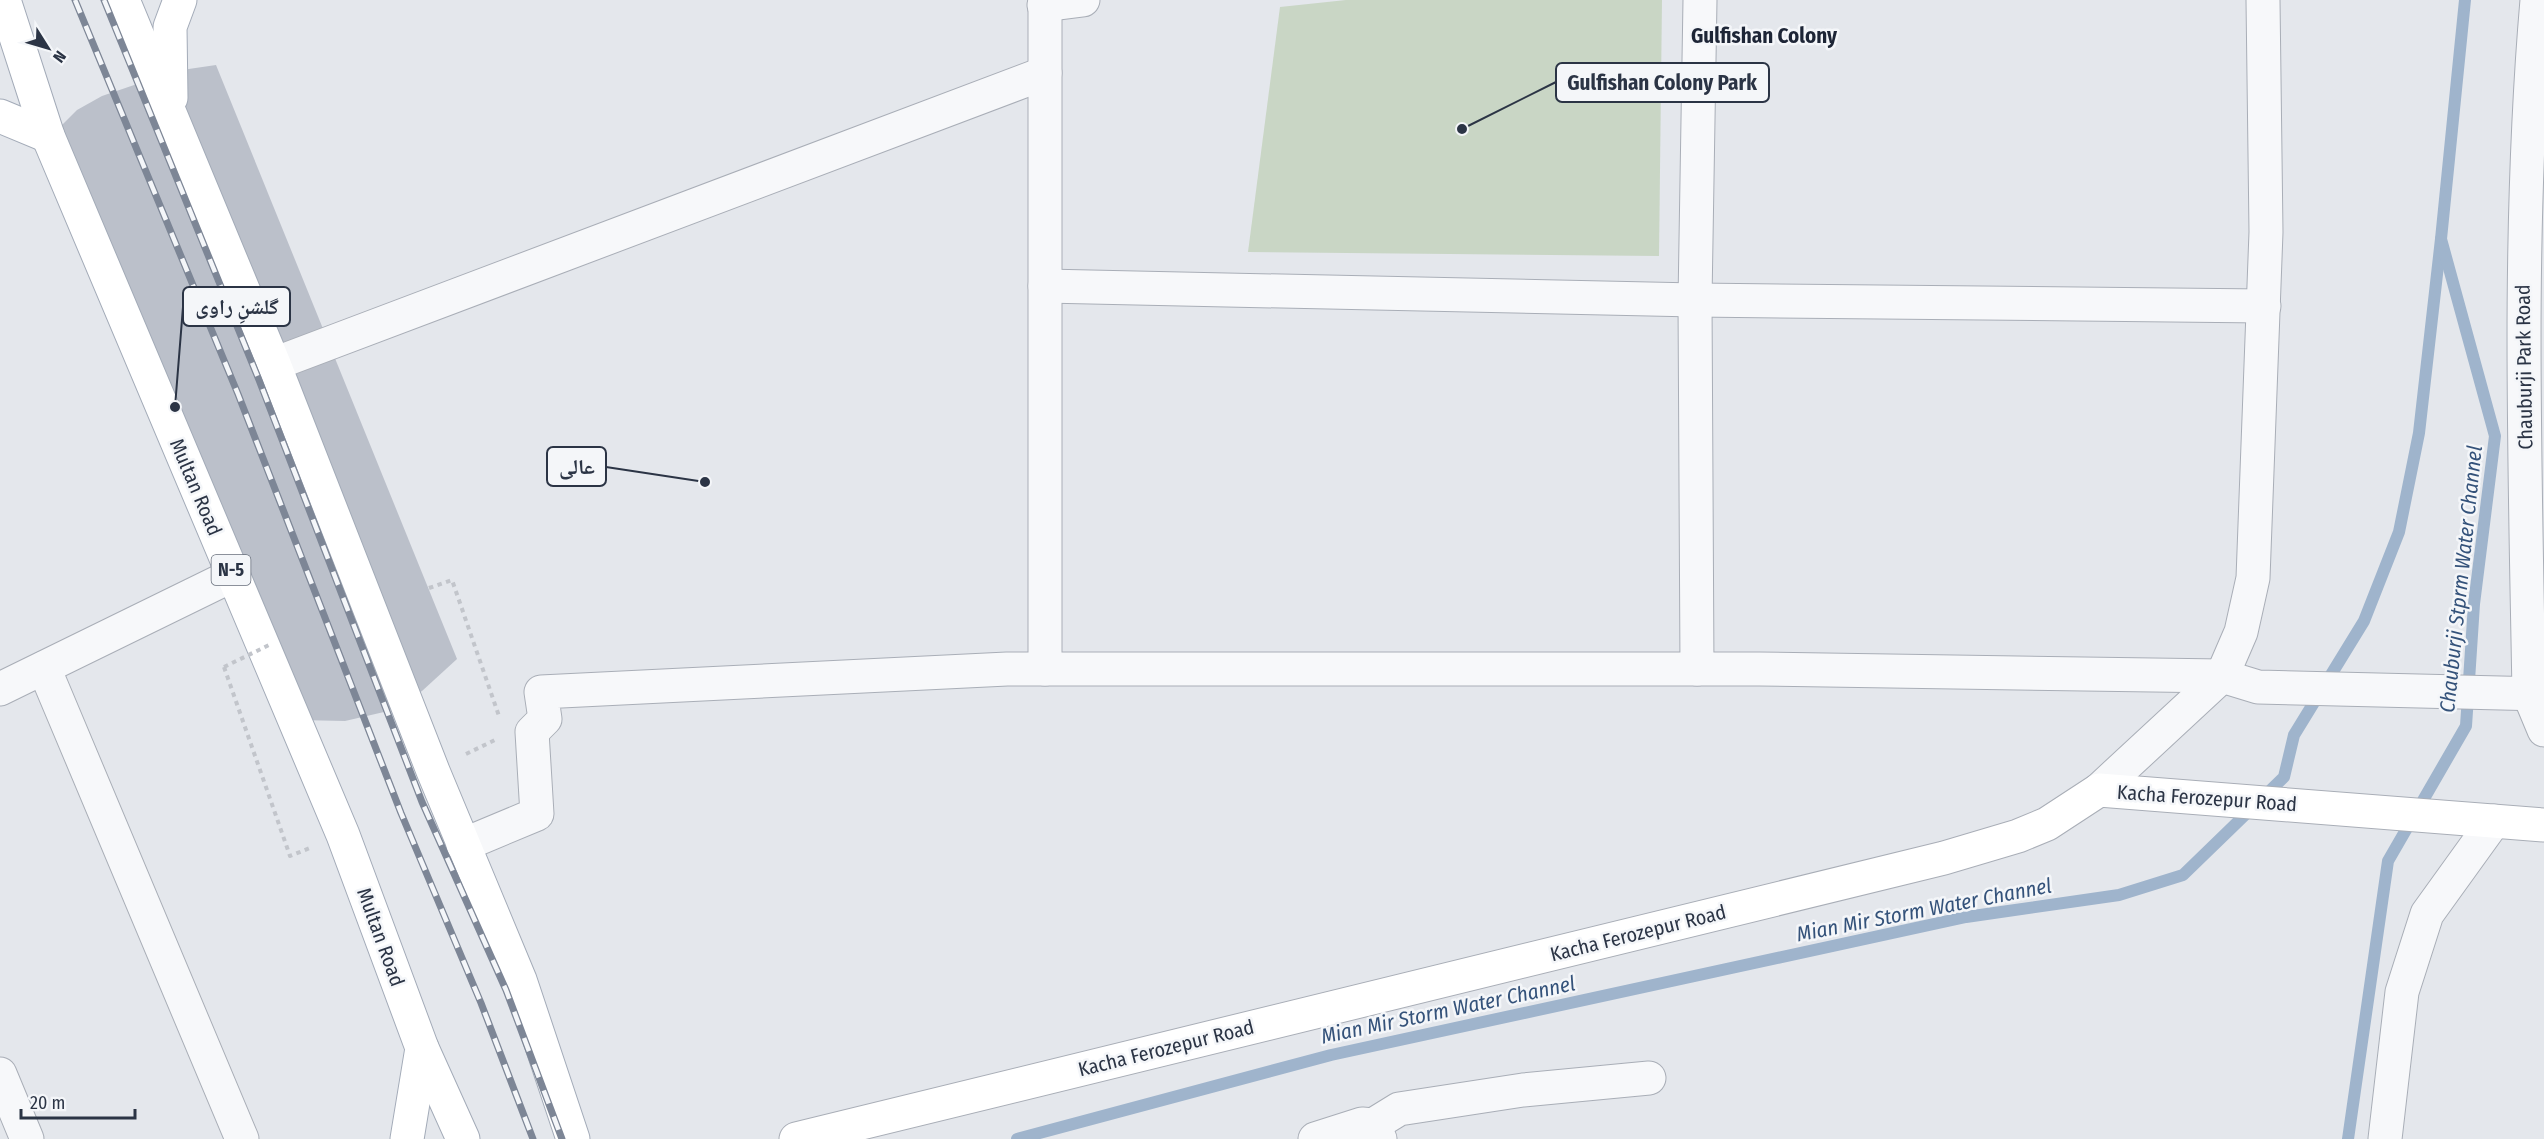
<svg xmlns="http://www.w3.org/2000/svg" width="2544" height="1139" font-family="'Fira Sans Condensed','Noto Naskh Arabic',sans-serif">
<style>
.green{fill:#c9d6c5}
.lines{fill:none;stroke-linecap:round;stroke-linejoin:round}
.stream{stroke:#9fb4cc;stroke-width:12}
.building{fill:#bbc0ca}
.minor-casing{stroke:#a9aeb7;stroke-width:35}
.secondary-casing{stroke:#a9aeb7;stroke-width:35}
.primary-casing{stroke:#a3abb8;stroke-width:35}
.path{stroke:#c2c5cb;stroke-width:4;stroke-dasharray:4.5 4.5;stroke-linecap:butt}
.minor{stroke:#f7f8fa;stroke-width:33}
.secondary{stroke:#fff;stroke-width:33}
.primary{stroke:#fff;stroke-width:33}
.rail-casing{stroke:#7d8696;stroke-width:7}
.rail{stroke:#f4f6f9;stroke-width:4.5;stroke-dasharray:14;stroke-linecap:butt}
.path-bridge{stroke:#c2c5cb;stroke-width:4;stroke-dasharray:4.5 4.5;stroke-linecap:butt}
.labels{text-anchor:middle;stroke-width:5;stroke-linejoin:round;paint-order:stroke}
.shield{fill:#f4f6f9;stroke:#676e7b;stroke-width:1.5}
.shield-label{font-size:18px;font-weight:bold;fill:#2b3445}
.street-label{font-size:20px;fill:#2b3445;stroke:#f4f6f9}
.neighbourhood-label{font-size:21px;font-weight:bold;fill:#1d2536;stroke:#f4f6f9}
.water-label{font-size:21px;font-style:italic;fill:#34527a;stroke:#f4f6f9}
.leader{fill:none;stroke:#2b3445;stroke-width:2}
.callout-dot{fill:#2b3445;stroke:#f4f6f9;stroke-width:2}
.callout{fill:#f4f6f9;stroke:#2b3445;stroke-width:2}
.callout-label{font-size:21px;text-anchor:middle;font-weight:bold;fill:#2b3445}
</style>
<rect width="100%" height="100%" fill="#e4e7ec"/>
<!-- green -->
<path class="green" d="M1346,0H1662L1659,256L1248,252L1280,7Z"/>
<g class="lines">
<!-- stream -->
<g class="stream">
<path d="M1017,1139L1331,1055L1966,917L2119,895L2183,875L2284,777L2294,735L2364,621L2399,532L2419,433L2441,239"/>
<path d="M2348,1139L2388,861L2466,726L2474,604L2495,436L2441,239L2465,0"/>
</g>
</g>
<!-- building -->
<path class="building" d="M216,65L457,659L422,691L384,712L345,721L298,720L59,128L77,110L102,96L175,71Z"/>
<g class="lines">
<defs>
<g id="minor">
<path d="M2537,0C2517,231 2525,463 2529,694L2544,730"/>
<path d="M1044,5L1083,0"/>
<path d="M1045,286L1695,300L2264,306"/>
<path d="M274,364L1045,73"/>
<path d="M44,668L242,1139"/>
<path d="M1045,669V0"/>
<path d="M1697,669L1695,300L1700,0"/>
<path d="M0,689L233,575"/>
<path d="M2099,790L2222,676L2241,632L2253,578L2266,232L2263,0"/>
<path d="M463,845L537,814L532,732L545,719L541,692L1007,669H1759L2222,676L2258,687L2544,694"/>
<path d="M0,1074L27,1139"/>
<path d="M1373,1125L1399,1109L1523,1090L1649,1078"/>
<path d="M1315,1139L1362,1124L1373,1125L1380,1139"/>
<path d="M2385,1139L2402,992L2427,914L2494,821"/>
</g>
<path id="secondary" d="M796,1139L1944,858L2018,836L2047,824L2099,790L2544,825"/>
<g id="primary">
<path d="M4,0L48,136L343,835L422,1048L463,1139"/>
<path d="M123,0L274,364L433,771L520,980L573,1139"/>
<path d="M171,98L170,27L180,0"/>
<path d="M0,116L48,136"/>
<path d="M407,1139L422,1048"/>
</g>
</defs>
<!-- minor casing -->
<use href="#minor" class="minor-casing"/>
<!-- secondary casing -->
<use href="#secondary" class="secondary-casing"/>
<!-- primary casing -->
<use href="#primary" class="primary-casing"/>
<!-- path -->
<g class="path">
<path d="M429,588L452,580L499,716"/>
<path d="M224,667L290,856L310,848"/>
<path d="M466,754L497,739"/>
</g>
<!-- minor -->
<use href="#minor" class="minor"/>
<!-- secondary -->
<use href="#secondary" class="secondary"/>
<!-- primary -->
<use href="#primary" class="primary"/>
<defs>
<g id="rail">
<path d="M75,0L238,394L401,813L481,1003L533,1139"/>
<path d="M104,0L259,380L422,802L506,990L562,1139"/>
</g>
</defs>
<!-- rail casing -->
<use href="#rail" class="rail-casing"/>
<!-- rail -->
<use href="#rail" class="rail"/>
<!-- path-bridge -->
<path class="path-bridge" d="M224,667L269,645"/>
</g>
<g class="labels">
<!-- shield labels -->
<rect class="shield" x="211.5" y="555" width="39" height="30" rx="4.5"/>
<g class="shield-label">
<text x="231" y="576">N-5</text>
</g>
<!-- street labels -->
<g class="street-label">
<text transform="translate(2524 367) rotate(-91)" y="7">Chauburji Park Road</text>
<text transform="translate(196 487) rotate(67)" y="7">Multan Road</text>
<text transform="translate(2207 798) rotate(4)" y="7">Kacha Ferozepur Road</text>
<text transform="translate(1638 933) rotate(-14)" y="7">Kacha Ferozepur Road</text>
<text transform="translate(381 937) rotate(70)" y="7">Multan Road</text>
<text transform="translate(1166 1048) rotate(-14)" y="7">Kacha Ferozepur Road</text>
</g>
<!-- neighbourhood labels -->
<g class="neighbourhood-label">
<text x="1764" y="43">Gulfishan Colony</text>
</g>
<!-- water labels -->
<g class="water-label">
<text transform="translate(2461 579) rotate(-84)" y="7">Chauburji Stprm Water Channel</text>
<text transform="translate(1924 910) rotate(-11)" y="7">Mian Mir Storm Water Channel</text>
<text transform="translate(1448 1010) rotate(-12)" y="7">Mian Mir Storm Water Channel</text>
</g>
</g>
<!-- callouts -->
<path class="leader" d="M1462 129L1556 82M175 407L183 307M705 482L606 467"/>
<g class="callout-dot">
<circle cx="1462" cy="129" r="6"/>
<circle cx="175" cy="407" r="6"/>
<circle cx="705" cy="482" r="6"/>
</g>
<g class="callout">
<rect x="1556" y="63" width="213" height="39" rx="6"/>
<rect x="183" y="287" width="107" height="39" rx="6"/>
<rect x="547" y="447" width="59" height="39" rx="6"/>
</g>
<g class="callout-label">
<text x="1662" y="90">Gulfishan Colony Park</text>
<text x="237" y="314">گلشنِ راوی</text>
<text x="577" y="474">عالی</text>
</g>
<!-- north arrow -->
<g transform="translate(48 48) rotate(127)" stroke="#f4f6f9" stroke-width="4.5" paint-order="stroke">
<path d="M0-4.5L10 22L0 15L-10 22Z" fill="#2b3445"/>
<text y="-9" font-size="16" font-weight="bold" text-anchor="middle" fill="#2b3445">N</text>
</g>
<!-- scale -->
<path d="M21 1109v9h114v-9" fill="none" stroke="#2b3445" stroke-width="3"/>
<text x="30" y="1109" font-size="18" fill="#2b3445" stroke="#f4f6f9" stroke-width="4.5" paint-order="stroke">20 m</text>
</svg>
